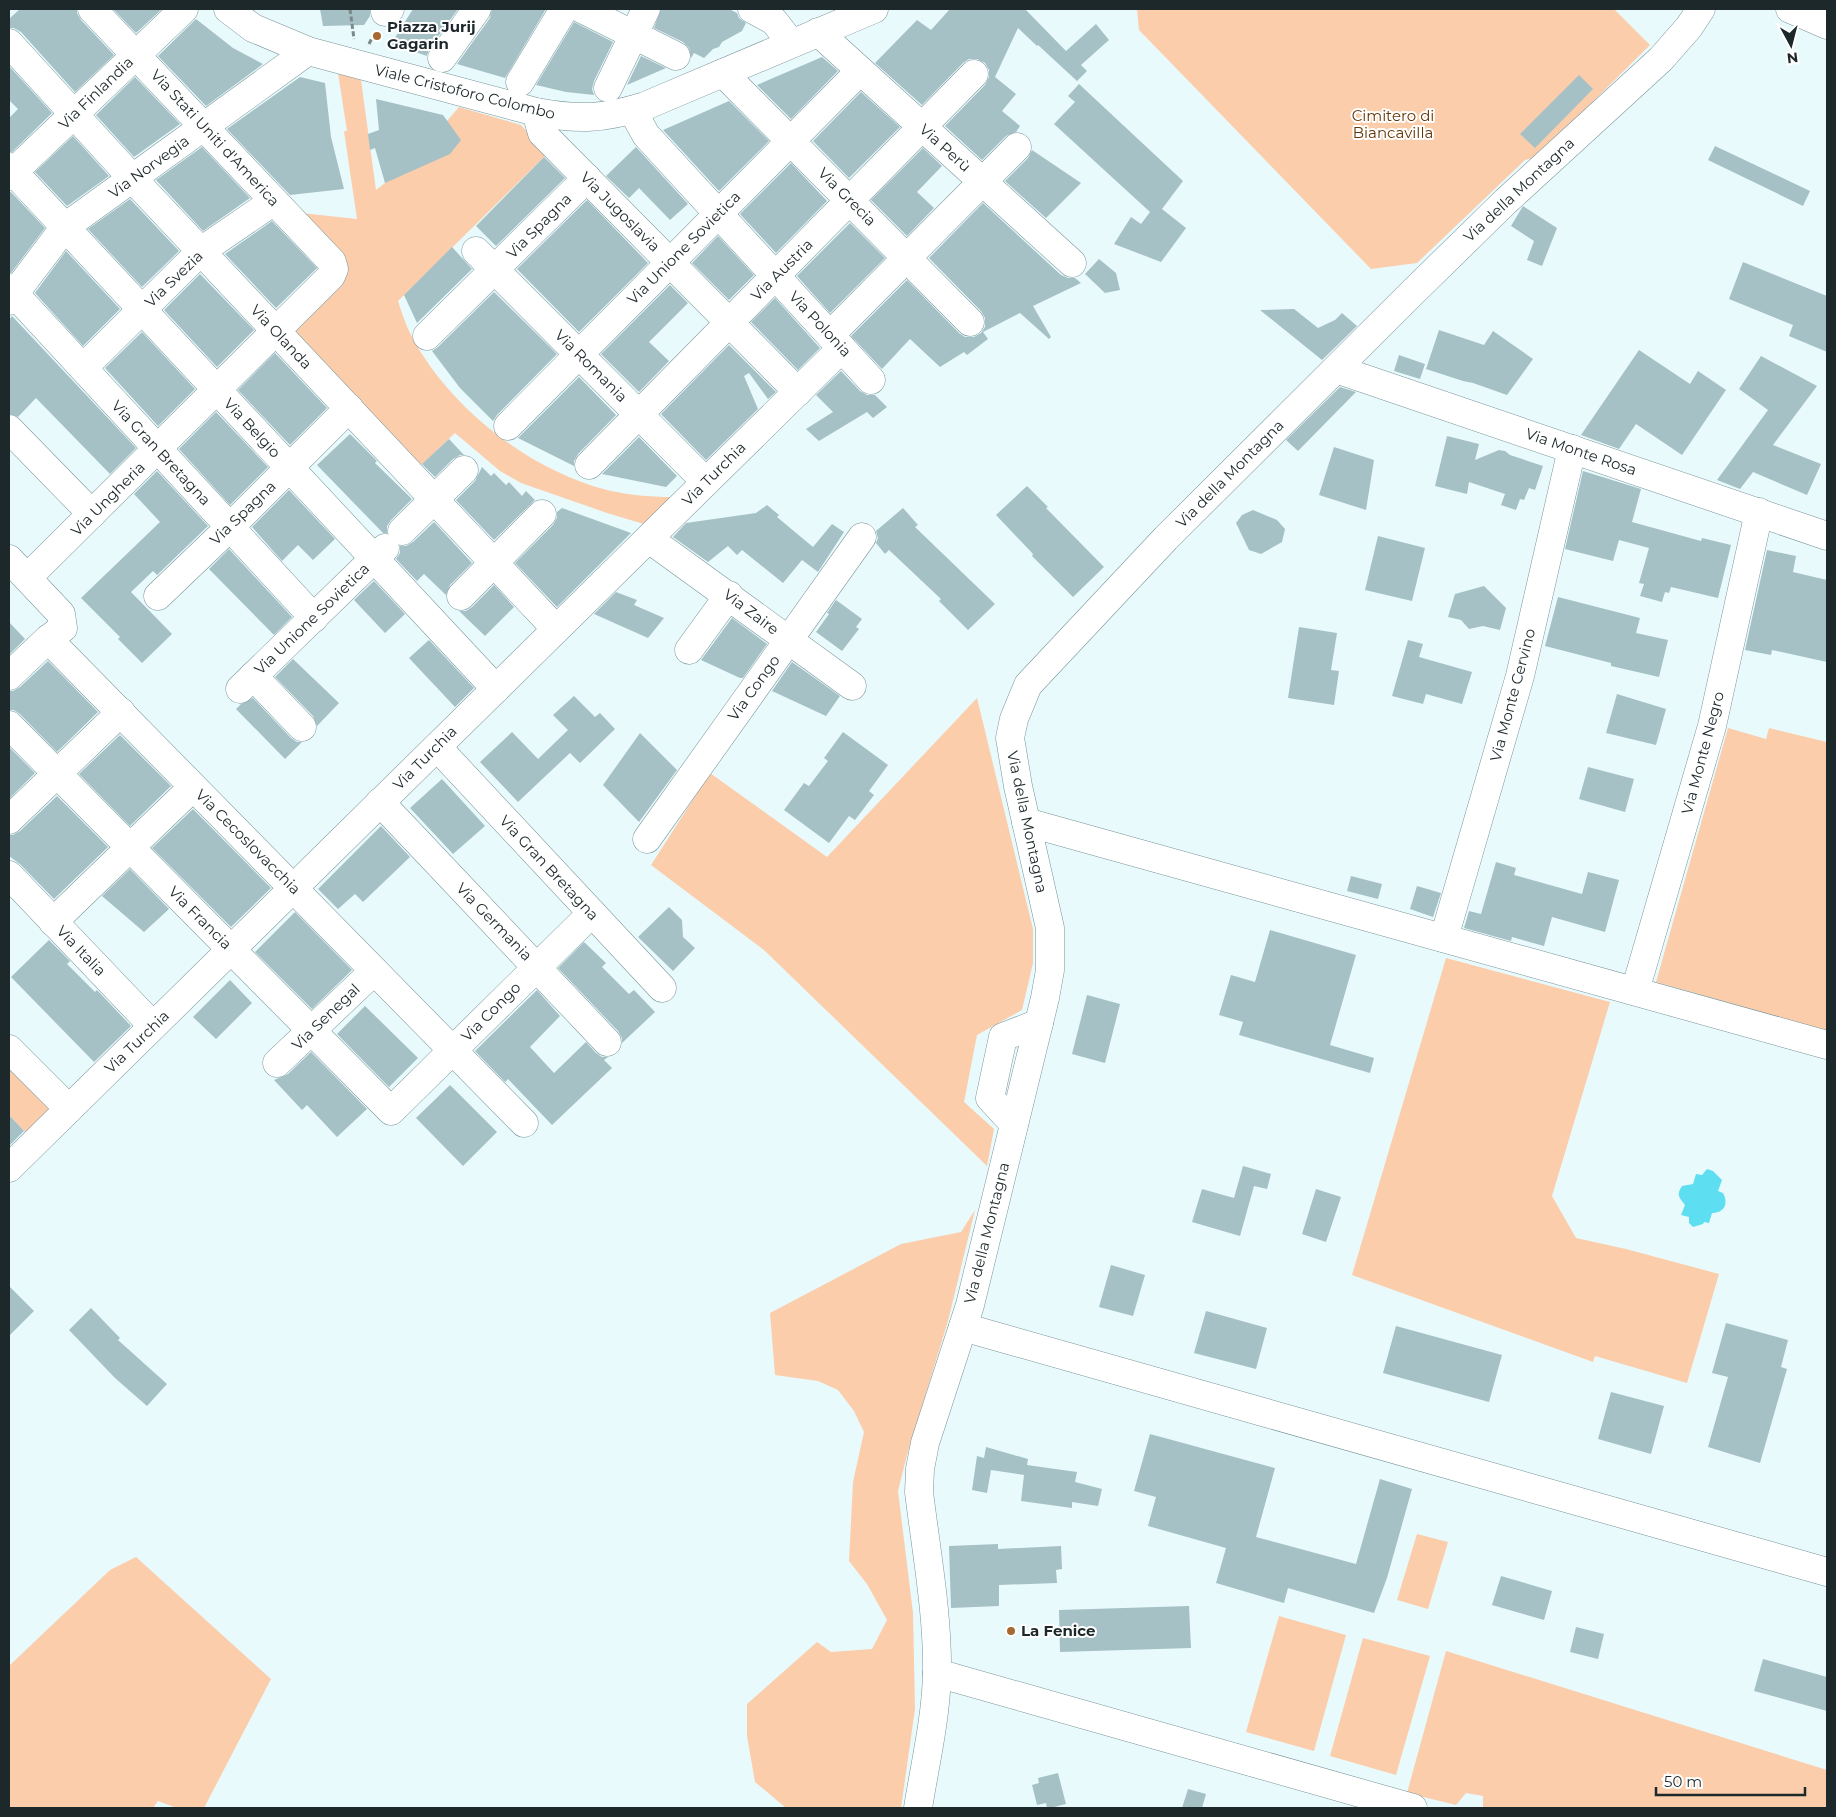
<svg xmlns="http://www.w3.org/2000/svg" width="1836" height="1817" font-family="Montserrat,sans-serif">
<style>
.green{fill:#fbcdaa}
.water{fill:#5edff1}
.building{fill:#a5c1c5}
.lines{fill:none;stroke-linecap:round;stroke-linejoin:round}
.minor-casing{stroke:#789498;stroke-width:29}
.path{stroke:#7b898b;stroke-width:3;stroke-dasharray:5 2.5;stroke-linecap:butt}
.minor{stroke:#fff;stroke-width:28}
.poi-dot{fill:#a86831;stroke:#fff;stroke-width:2}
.labels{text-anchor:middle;stroke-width:4;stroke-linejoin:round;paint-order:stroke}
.poi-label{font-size:15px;font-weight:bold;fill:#1d282a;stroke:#fff;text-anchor:start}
.street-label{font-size:15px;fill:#1d282a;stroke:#fff}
.park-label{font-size:15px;fill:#633504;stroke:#fff}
</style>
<rect width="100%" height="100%" fill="#e9fafd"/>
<!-- green -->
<g class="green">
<path d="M1137,9H1614L1650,45L1537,157L1525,160L1417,263L1371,269L1139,30Z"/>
<path d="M338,73L361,80L376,190L385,183L447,121L459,107L521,125L547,154L398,301C402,313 406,326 412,337C450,408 529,470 607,490C629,495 650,497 672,497L647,525L607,513L521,483L500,471L455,433L419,467L290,328L340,282L301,213L357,219L344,131H347Z"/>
<path d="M977,698L1033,929V963L1022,1010L977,1035L964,1102L994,1129L987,1166L764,950L651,865L710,773L827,857Z"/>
<path d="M1728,728L1766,739L1769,728L1827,742V1031L1656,982Z"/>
<path d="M1446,958L1610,1002L1552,1196L1576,1238L1626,1249L1719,1274L1687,1383L1595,1356L1593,1362L1352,1275Z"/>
<path d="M9,1065L53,1109L27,1134L9,1115Z"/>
<path d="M975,1210L948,1321L907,1455L898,1491L913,1613L915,1709L901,1808H786L755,1782L747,1736V1704L817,1642L831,1652L872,1649L887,1620L867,1584L849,1561L853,1482L864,1432L854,1411L838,1390L818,1381L775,1375L770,1313L901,1244L961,1232Z"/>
<path d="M1417,1534L1448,1542L1428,1609L1397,1600Z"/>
<path d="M136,1557L271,1679L204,1808H177L158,1801L153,1808H9V1666L110,1570Z"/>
<path d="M1279,1616L1346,1635L1314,1751L1246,1732Z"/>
<path d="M1363,1638L1430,1656L1396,1775L1330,1756Z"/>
<path d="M1446,1651L1827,1770V1808H1483V1796L1466,1793L1456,1805L1407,1793Z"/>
</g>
<!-- water -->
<path class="water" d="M1707,1169L1713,1171L1722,1180L1718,1191L1723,1193C1729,1204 1724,1213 1712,1213L1709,1223L1704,1222L1703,1224L1693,1227L1689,1223V1217L1681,1215L1685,1205C1679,1197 1676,1195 1682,1186L1693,1184L1696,1174L1702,1175Z"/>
<!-- building -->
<g class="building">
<path d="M20,9H77V13L81,20L114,55L75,92L21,32L14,28H9V19Z"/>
<path d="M113,9H162L136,33Z"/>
<path d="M320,9H370V16L364,25L323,26Z"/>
<path d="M413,9H458L429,49L427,56L391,44Z"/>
<path d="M492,9H546L505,78L457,64L490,18Z"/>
<path d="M661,9H729L737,13L739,18L746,23L742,31L722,42L719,47L713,49L704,58L694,53L691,58L689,48L683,42L654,28Z"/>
<path d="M950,9H1027L1026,10L1066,51L1096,24L1109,40L1081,65L1087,71L1077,81L1038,45L1037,46L1018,28L995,77L1016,94L1002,111L1020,126L1016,132L1006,136L982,160L945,126L985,85L989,77V70L985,63L977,59H969L963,63L922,105L875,63L917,20L931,30Z"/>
<path d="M196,19L233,48L263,64L206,106L158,56Z"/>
<path d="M574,22L613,42L594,81L592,89L594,95L566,92L536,85Z"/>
<path d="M641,56L666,68L627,85Z"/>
<path d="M822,57L838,71L791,119L757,85Z"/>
<path d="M9,66L52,113L12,152H9V118L18,109L9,100Z"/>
<path d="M1579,75L1593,89L1535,148L1520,134Z"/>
<path d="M135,77L180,124L134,157L96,115Z"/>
<path d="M300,77L325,83L331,137L344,189L290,195L227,129Z"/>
<path d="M1079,84L1183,181L1162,209L1186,228L1161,262L1114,244L1131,217L1141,224L1150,212L1054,124L1075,102L1068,96Z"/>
<path d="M861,92L900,127L849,178L813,141Z"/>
<path d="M376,99L443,115L461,140L450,154L385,183L375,148L370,150L368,134L379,130Z"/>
<path d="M729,101L769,141L719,191L663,130Z"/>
<path d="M73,136L109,176L67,206L35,172Z"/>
<path d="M1715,146L1810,191L1803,206L1708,160Z"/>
<path d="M202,147L250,198L203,231L156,180Z"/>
<path d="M636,147L688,204L670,220L639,188L629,198L606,176Z"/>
<path d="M923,148L942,166L917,192L934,208L907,236L871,200Z"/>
<path d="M1032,150L1081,183L1046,218L1005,181L1028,158Z"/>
<path d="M544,157L565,178L496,246L476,226Z"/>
<path d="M791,163L827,201L776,253L740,214Z"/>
<path d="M11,192L45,228L11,273H9V193Z"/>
<path d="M130,199L179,251L142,287L88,229Z"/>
<path d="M587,200L648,263L579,332L517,269Z"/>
<path d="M983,203L1061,275L1068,278H1075L1081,283L1033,306L1051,337L1049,339L1020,313L983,332L988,339L967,355L964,352L940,367L910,339L882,369L851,336L907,280L959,333L965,337H974L981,333L985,327V318L981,311L929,258Z"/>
<path d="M1523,206L1557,228L1542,266L1527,260L1534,241L1511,226Z"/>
<path d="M272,221L317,268L276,308L225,254Z"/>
<path d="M850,223L885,258L830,313L797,276Z"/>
<path d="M718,236L754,275L729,300L692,263Z"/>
<path d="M452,247L472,269L417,323L404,295Z"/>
<path d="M66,251L120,309L83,346L35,293Z"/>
<path d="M1099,259L1116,273L1120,290L1105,293L1085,274Z"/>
<path d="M1743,262L1827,296V352L1789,336L1793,325L1729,299Z"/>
<path d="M200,274L254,330L217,367L164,310Z"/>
<path d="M670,285L688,303L649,342L669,361L639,392L601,354Z"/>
<path d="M494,292L557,354L497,415L493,421L460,388L432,351L438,347Z"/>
<path d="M775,298L820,348L798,370L751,322Z"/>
<path d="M1294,309L1318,328L1335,320L1342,313L1357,326L1322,360L1260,310Z"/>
<path d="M12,316L136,448L110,474L36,398L18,417L9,414V320Z"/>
<path d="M1439,330L1484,345L1493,331L1533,359L1507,395L1473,383L1463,381L1426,369Z"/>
<path d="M142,332L195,389L158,426L105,368Z"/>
<path d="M729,345L776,392L768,399L749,373L744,376L758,409L706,460L661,414Z"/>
<path d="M1639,350L1690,384L1698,371L1726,390L1682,455L1636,424L1619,449L1581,435Z"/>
<path d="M275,353L327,408L290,445L238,390Z"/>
<path d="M1399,355L1425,364L1420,379L1394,371Z"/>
<path d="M1761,356L1817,386L1773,445L1821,464L1807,495L1753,472L1740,489L1717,480L1768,410L1739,389Z"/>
<path d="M841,371L860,391L867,395H875L887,407L873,418L867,412L819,441L806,429L833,412L816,395Z"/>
<path d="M579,377L616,415L578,454L574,461V466L518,438Z"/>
<path d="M1340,387L1356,392L1298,451L1286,440Z"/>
<path d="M216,412L268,467L230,505L179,449Z"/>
<path d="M350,434L377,461L375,463L412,499L391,520L387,526V533H383L317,465Z"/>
<path d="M1447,436L1479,444L1475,460L1499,450L1505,451L1510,455L1543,466L1535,490L1529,488L1524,500L1520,499L1516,510L1501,505L1505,494L1469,482L1467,494L1435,486Z"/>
<path d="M639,437L677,476L666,487L602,474Z"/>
<path d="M449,439L464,455H460L453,459L435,477L422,464Z"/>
<path d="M1334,447L1374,460L1366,510L1319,495Z"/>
<path d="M482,467L491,476L494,473L506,485L509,482L522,496L526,491L535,500L494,540L456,500L475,481Z"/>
<path d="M157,471L208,526L157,575L153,571L131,592L172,634L142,663L118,639L120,637L81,598L160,522L134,494Z"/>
<path d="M1583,471L1641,489L1632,522L1701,541L1702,538L1731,545L1718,598L1671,587L1669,593L1665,592L1662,602L1640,596L1644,584L1639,583L1649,548L1619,540L1613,561L1565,549Z"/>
<path d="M1027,486L1048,507L1046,508L1104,567L1073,597L1032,556L1033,554L996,515Z"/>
<path d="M289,490L335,539L313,560L298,545L282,561L252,527Z"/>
<path d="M767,505L779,515L777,517L813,547L832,524L844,532L818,572L802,560L783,583L742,550L737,555L728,546L708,562L673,537L686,523L756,513Z"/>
<path d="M562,508L631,533L557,607L515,563L553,525L557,518V512Z"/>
<path d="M903,508L918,525L915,527L995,604L968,630L939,601L941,599L889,550L885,554L876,543L878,538L876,531Z"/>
<path d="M1253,510L1277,520L1285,529L1282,542L1261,554L1249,550L1236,523L1242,515Z"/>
<path d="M434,522L472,563L450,585L446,595L424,574L417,581L396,559L400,553V546H406L413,542Z"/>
<path d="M1378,536L1425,548L1412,601L1365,590Z"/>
<path d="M229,549L292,617L274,635L209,569Z"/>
<path d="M1767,550L1796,556L1793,572L1827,580V662L1772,650L1771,655L1745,650Z"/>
<path d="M374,581L405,614L385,633L354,600Z"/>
<path d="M494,585L514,607L485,636L459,611H466L472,607Z"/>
<path d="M1484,586L1506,608L1500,630L1483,626L1469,629L1461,620L1448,617L1455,594Z"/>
<path d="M616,592L637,600L634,605L664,618L648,638L594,614Z"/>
<path d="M1558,597L1640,618L1636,633L1668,640L1659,677L1611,666V663L1545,646Z"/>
<path d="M836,600L862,619L856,627L859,629L842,651L816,632L829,614L827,613Z"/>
<path d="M732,618L767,644L743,678H740L701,660Z"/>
<path d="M9,622L25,639L9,655Z"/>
<path d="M1299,627L1337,633L1331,670L1339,671L1334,705L1288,698Z"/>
<path d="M429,640L474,688L455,707L409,658Z"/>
<path d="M1408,640L1423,644L1419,657L1472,672L1462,704L1426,694L1423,704L1392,696Z"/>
<path d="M293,659L339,703L317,726L313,716L275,677Z"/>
<path d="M48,661L98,712L57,752L20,714L14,710H9V691H13L20,687Z"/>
<path d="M792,662L840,696L826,716L772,691Z"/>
<path d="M1617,694L1666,709L1656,745L1606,733Z"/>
<path d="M574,696L595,717L600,713L615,729L580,763L570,753L518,802L480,762L512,732L538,759L568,730L553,715Z"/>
<path d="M253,698L291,738L297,742H302L285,759L236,709L241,704Z"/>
<path d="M843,732L888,765L869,791L874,795L855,820L849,816L829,843L784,810L804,783L809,786L828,761L824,758Z"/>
<path d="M640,733L677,770L639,822L603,785Z"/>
<path d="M120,735L171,786L130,826L79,774Z"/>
<path d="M9,747L35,773L9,799Z"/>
<path d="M1588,767L1634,779L1625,812L1579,799Z"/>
<path d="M442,779L485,826L453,854L410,808Z"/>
<path d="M57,796L108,847L54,899L20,864L9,856V835H13L20,831Z"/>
<path d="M193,809L271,888L231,927L152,848Z"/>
<path d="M381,826L410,857L363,902L355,894L338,909L318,889Z"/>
<path d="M1496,862L1516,868L1514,875L1582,894L1588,872L1619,880L1605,932L1552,917L1544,946L1512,937L1511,941L1464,928L1469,911L1481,914Z"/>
<path d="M130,869L169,909L144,932L102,896Z"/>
<path d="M1351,876L1382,884L1378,899L1347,891Z"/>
<path d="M1417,886L1441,893L1433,917L1410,909Z"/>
<path d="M669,907L682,920L683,937L695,948L673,971L638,937Z"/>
<path d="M295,912L352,970L312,1009L255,952Z"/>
<path d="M1270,930L1356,955L1330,1045L1374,1058L1370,1073L1239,1035L1243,1022L1219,1015L1231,975L1255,982Z"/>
<path d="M49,940L70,961L67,964L95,992L97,990L131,1026L94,1062L11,977Z"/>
<path d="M584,942L606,963L602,967L629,994L634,990L655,1012L622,1043V1038L618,1031L558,968Z"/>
<path d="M230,980L252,1003L216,1039L193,1017Z"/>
<path d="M537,990L560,1016L530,1047L554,1073L586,1042L596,1053L602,1057H608L604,1060L612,1068L552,1125L508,1079L505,1082L475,1051Z"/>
<path d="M1087,995L1120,1004L1105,1063L1072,1054Z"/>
<path d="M365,1006L418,1058L389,1087L337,1034Z"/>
<path d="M311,1052L367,1109L337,1137L307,1105L302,1110L274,1080L288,1074Z"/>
<path d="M450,1085L497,1132L463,1166L416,1118Z"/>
<path d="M9,1115L24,1131L9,1146Z"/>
<path d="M1243,1166L1271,1174L1267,1189L1254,1186L1240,1236L1192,1222L1202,1189L1234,1198Z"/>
<path d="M1316,1189L1341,1197L1326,1242L1302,1234Z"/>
<path d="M1111,1265L1145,1275L1133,1316L1099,1307Z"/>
<path d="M9,1286L34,1311L9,1336Z"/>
<path d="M91,1308L120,1338L118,1340L167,1384L147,1406L115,1378L69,1330Z"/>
<path d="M1206,1311L1267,1328L1256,1369L1194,1353Z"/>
<path d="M1726,1323L1788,1340L1781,1367L1787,1369L1760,1463L1708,1447L1728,1377L1712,1373Z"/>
<path d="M1396,1326L1502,1355L1489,1402L1383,1373Z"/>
<path d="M1611,1392L1664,1406L1651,1454L1598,1439Z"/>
<path d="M1150,1434L1275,1468L1256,1537L1356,1564L1380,1479L1412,1489L1387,1578L1374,1613L1288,1588L1284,1603L1216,1583L1226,1548L1148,1526L1156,1497L1134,1491Z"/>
<path d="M986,1447L1028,1459L1027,1465L1077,1472L1075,1482L1102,1489L1098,1506L1072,1502V1508L1021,1501L1024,1475L991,1470L987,1493L972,1490L977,1456L984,1458Z"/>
<path d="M998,1544V1549L1061,1546L1062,1569L1056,1570L1057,1583L999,1585V1606L951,1608L949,1546Z"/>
<path d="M1501,1576L1552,1591L1544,1620L1492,1605Z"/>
<path d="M1189,1606L1191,1648L1060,1652L1059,1610Z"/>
<path d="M1576,1627L1604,1634L1598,1659L1570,1652Z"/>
<path d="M1763,1659L1827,1677V1711L1754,1691Z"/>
<path d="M1058,1773L1066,1804L1050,1808H1047L1046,1803L1037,1805L1032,1785L1039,1783L1038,1778Z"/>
<path d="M1188,1789L1206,1794L1202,1808H1182Z"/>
</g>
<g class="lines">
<defs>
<g id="minor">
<path d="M228,9L253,28L308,51L536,112C580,120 603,119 645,106L874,9"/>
<path d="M582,9L676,56"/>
<path d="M752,9L774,21L791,43"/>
<path d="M1790,9L1827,25"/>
<path d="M385,12L390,9"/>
<path d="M818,32L1072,263"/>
<path d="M9,43L133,179L556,629"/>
<path d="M442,58L477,9"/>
<path d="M723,73L970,322"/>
<path d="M520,82L564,9"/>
<path d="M608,88L646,9"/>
<path d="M632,110L646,135L871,380"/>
<path d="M536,112L542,133L798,392"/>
<path d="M9,167L496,689"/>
<path d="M9,176L184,9"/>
<path d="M476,251L706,482"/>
<path d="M9,288L314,618"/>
<path d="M9,301L65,227L308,51"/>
<path d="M830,335L1017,147"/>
<path d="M427,336L587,178"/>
<path d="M83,368L201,251L274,201"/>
<path d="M1336,369L1827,536"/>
<path d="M508,426L860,71"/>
<path d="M9,429L92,514"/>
<path d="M589,465L974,74"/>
<path d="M402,531L464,470"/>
<path d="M649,539L852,686"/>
<path d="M9,559L61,614L63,628L48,639L524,1123"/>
<path d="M27,578L331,276L334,269L332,262L92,9"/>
<path d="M158,596L230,527L349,408"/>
<path d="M461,596L542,514"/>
<path d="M689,650L729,595"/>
<path d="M9,676L48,639"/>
<path d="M253,676L302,727"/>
<path d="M240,689L385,548"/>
<path d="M9,725L391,1111L592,913"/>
<path d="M437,747L662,988"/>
<path d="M380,802L607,1042"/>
<path d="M9,820L121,712"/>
<path d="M1026,822L1827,1045"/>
<path d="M647,839L862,537"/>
<path d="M9,875L153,1026"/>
<path d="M53,922L193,787"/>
<path d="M1444,938L1520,676L1572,449"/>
<path d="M1635,991L1712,726L1759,512"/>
<path d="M9,1049L69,1109"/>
<path d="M277,1063L374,971"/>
<path d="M1014,1124L990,1098L1003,1037L1039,1023"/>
<path d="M9,1168L842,348"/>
<path d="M963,1327L1827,1572"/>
<path d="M937,1673L1413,1808"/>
<path d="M918,1808C925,1764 936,1718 937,1673C938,1615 926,1550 919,1492L920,1469L925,1443L970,1305L1045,998L1050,970V928L1018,786L1010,738L1014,719L1028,685L1166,538L1412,293L1506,201L1661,59L1689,27L1701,9"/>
</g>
</defs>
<!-- minor casing -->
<use href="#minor" class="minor-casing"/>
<!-- path -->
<g class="path">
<path d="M350,9L354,39"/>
<path d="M369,44L375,32"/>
</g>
<!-- minor -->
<use href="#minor" class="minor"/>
</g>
<!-- markers -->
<g class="poi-dot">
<circle cx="377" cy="36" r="5"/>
<circle cx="1011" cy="1631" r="5"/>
</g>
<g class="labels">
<!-- poi labels -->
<g class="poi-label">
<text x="387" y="32">Piazza Jurij<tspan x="387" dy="17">Gagarin</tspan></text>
<text x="1021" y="1636">La Fenice</text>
</g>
<!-- street labels -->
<g class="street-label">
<text transform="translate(465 92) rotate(14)" y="5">Viale Cristoforo Colombo</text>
<text transform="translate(96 93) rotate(-44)" y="5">Via Finlandia</text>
<text transform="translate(215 138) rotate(47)" y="5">Via Stati Uniti d'America</text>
<text transform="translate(945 148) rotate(42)" y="5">Via Perù</text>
<text transform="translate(149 167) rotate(-36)" y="5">Via Norvegia</text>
<text transform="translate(1519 190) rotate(-43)" y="5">Via della Montagna</text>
<text transform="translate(847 197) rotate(45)" y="5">Via Grecia</text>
<text transform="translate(620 212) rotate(45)" y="5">Via Jugoslavia</text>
<text transform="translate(539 226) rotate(-45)" y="5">Via Spagna</text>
<text transform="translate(684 248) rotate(-45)" y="5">Via Unione Sovietica</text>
<text transform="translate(782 270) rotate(-45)" y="5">Via Austria</text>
<text transform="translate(174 279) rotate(-44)" y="5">Via Svezia</text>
<text transform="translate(820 324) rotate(47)" y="5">Via Polonia</text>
<text transform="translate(281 337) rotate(47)" y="5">Via Olanda</text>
<text transform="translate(591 366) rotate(45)" y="5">Via Romania</text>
<text transform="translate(252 428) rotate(47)" y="5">Via Belgio</text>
<text transform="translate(1581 452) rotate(19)" y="5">Via Monte Rosa</text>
<text transform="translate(161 453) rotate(47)" y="5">Via Gran Bretagna</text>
<text transform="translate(714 474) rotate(-45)" y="5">Via Turchia</text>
<text transform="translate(1230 474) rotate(-45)" y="5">Via della Montagna</text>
<text transform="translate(108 499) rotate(-45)" y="5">Via Ungheria</text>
<text transform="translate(243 513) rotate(-44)" y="5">Via Spagna</text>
<text transform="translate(751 612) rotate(37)" y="5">Via Zaire</text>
<text transform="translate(312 619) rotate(-44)" y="5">Via Unione Sovietica</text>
<text transform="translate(754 688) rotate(-54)" y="5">Via Congo</text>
<text transform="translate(1513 695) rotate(-75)" y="5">Via Monte Cervino</text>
<text transform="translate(1703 753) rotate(-75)" y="5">Via Monte Negro</text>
<text transform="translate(425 758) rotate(-45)" y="5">Via Turchia</text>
<text transform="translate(1027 822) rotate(78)" y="5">Via della Montagna</text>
<text transform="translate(248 842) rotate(45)" y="5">Via Cecoslovacchia</text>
<text transform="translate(549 868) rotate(47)" y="5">Via Gran Bretagna</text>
<text transform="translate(200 918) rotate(45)" y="5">Via Francia</text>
<text transform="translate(494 922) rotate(46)" y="5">Via Germania</text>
<text transform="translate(81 951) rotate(46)" y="5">Via Italia</text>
<text transform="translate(491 1012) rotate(-45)" y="5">Via Congo</text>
<text transform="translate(326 1017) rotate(-44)" y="5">Via Senegal</text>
<text transform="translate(137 1042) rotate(-44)" y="5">Via Turchia</text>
<text transform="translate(987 1233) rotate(-76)" y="5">Via della Montagna</text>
</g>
<!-- park labels -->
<g class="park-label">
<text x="1393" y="121">Cimitero di<tspan x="1393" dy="17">Biancavilla</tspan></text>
</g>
</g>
<!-- border -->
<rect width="1836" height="1817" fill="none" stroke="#1d282a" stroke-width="20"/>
<!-- north arrow -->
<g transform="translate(1791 45) rotate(173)" stroke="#ffffff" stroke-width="4" paint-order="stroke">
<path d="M0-4L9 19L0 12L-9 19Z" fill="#1d282a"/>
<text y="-8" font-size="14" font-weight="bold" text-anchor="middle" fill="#1d282a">N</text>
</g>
<!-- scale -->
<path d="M1656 1787v8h149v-8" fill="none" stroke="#1d282a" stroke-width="2.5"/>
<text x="1664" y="1787" font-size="15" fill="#1d282a" stroke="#ffffff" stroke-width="4" paint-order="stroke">50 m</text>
</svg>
